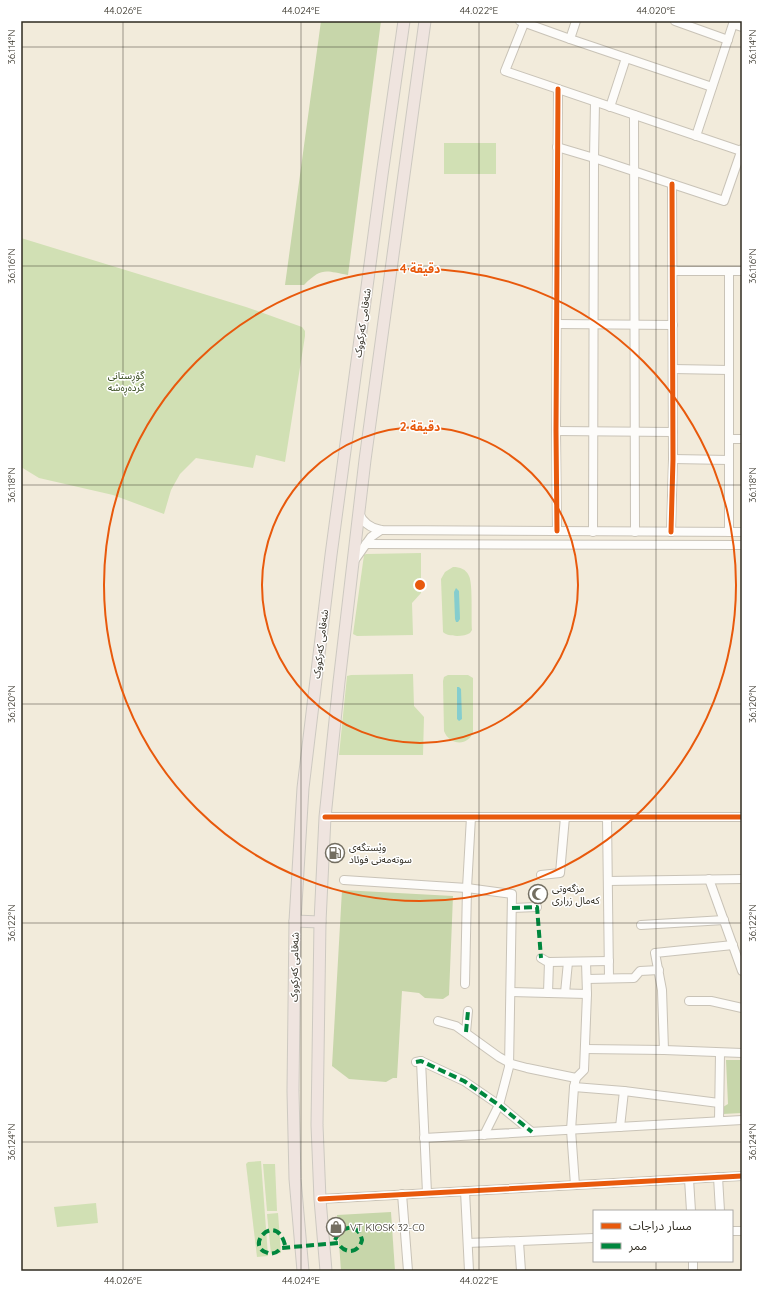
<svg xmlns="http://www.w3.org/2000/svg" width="763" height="1292" font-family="Quicksand,'Noto Sans Arabic',sans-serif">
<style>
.green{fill:#d1e0b4}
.forest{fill:#c7d6aa}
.water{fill:#85cdce}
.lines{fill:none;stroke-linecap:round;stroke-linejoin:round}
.minor-casing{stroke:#c9c3b7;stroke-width:10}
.highway-casing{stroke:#cdc9c1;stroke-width:13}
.minor{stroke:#fdfcfa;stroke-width:8}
.highway{stroke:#efe4df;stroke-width:11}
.quiet{stroke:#00873e;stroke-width:4;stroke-dasharray:8 4;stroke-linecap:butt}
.cycleway-casing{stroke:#fff;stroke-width:8}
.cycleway{stroke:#e8590c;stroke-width:5}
.ticks{fill:none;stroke:#2f2b20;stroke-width:1;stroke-opacity:0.45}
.ring{fill:none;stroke:#e8590c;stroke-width:2}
.labels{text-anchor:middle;stroke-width:3;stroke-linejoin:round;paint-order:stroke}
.street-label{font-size:10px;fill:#2f2b20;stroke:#fff}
.park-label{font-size:10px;fill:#314617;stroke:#fff}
.poi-label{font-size:10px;fill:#2f2b20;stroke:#fff;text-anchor:start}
.centre{fill:#e8590c;stroke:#fff;stroke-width:2}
.ring-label{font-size:12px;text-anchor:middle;font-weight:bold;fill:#e8590c;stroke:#fff;stroke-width:3;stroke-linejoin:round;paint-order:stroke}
.neatline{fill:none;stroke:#2f2b20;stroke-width:1.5}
.ticks-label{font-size:10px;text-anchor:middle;fill:#2f2b20}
</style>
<rect width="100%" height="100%" fill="#f2ebdb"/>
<!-- green -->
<g class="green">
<rect x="444" y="143" width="52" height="31"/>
<path d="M21,238L246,307L302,327L305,331V336L285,462L256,455L253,468L196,458L180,474L171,490L164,514L113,495L39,478L21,467Z"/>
<path d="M421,553V593L412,603L413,635L357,636L353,634L364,555L366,554Z"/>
<path d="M453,567C460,567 466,569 469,576C473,583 471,620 472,630L470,633C464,637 448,637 443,632L441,579L445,572Z"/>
<path d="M413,674L414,706L424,717L423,755H339L347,676L351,675Z"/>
<path d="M448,675H468L473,678V732C468,747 449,745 444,731L443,681L444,677Z"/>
<path d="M261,1161L268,1256L257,1257L246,1164L248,1162Z"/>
<path d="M263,1164H275L277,1211H267Z"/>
<path d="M96,1203L98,1223L57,1227L54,1207Z"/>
<path d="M278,1213L281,1253L271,1254L267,1214Z"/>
</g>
<!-- forest -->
<g class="forest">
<path d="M321,21H381L348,275C325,271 322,267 304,285H285Z"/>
<path d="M342,890L453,896L449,995L443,999L425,998L419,993L402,991L397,1078H393L386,1082L349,1079L332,1066Z"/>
<path d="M726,1060H742V1113L723,1114V1107L728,1104Z"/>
<path d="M391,1212L395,1271H341L337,1215Z"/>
</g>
<!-- water -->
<g class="water">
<path d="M456,588L459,591L460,619L458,622H456L455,619L454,592Z"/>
<path d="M457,687H459L461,689L462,719L459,721L457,719Z"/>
</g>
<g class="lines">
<defs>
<g id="minor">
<path d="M520,21L570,39L712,87"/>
<path d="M525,21L505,71L741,151"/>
<path d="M675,21L728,40"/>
<path d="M733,24L742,27"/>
<path d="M570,39L576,21"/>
<path d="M610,107L626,58"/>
<path d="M634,115L635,532"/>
<path d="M696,136L734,21"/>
<path d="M557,147L594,158L724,201L742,149"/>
<path d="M673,271H742"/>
<path d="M557,324L673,325"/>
<path d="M673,369L729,370"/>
<path d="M556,431L673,432"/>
<path d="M729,439H742"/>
<path d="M673,459L729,460"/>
<path d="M359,513C363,523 370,528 381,530L742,532"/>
<path d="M557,531L556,431L558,89"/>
<path d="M593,532L594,158L595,102"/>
<path d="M671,532L673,459L672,184"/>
<path d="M729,532V271"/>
<path d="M366,544L742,545"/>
<path d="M354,561L371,537L381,530"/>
<path d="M325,817H742"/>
<path d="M607,817L609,978"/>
<path d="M541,875L560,873L565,817"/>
<path d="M709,879L742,971"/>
<path d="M344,880L467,888L512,894L509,1067L499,1105L484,1135"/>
<path d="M608,881L742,879"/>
<path d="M512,908L537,907"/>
<path d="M641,925L724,920"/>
<path d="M541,958L546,961L549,962L609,961"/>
<path d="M587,979L634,978L640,971L659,970"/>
<path d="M465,984L467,888L471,817"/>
<path d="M511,992L587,994"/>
<path d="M548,993L549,962"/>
<path d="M565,993L568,962"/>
<path d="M689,1001H711L742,1008"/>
<path d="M438,1021L456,1026L499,1057L512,1064L527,1068L576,1078"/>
<path d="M466,1032L468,1011"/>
<path d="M585,1049L664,1050L742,1053"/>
<path d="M664,1050L662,990L655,953L733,945"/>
<path d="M421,1061L427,1193"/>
<path d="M416,1062L421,1061L464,1081L499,1105L532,1132"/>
<path d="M574,1087L624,1091L719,1103"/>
<path d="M719,1121L720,1053"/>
<path d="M620,1127L624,1091"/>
<path d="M424,1138L742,1120"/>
<path d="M718,1177L720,1211"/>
<path d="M689,1179L691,1211"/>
<path d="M575,1185L571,1130L574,1087L576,1078L584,1070L587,994L586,962"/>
<path d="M465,1191L469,1271"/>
<path d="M402,1194L408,1271"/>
<path d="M320,1199L742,1176"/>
<path d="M732,1231H742"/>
<path d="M519,1242L521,1271"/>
<path d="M468,1243L594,1238"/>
<path d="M693,1261V1271"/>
</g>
<g id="highway">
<path d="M295,921L320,922"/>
<path d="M303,1271L295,1179L293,1091L295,921L303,788L331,555L382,175L404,21"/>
<path d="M326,1271L320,1199L317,1125L320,922L325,817L339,682L365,460L425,21"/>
</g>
</defs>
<!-- minor casing -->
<use href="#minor" class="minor-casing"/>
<!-- highway casing -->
<use href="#highway" class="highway-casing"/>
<!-- minor -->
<use href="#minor" class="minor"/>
<!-- highway -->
<use href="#highway" class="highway"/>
<!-- quiet -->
<g class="quiet">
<path d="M512,908L537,907L541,958"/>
<path d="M466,1032L468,1011"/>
<path d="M416,1062L421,1061L464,1081L499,1105L532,1132"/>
<path d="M285,1245C276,1210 243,1247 268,1253C273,1255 278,1252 281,1248L338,1243C345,1255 359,1253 362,1240C358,1222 342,1225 335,1240"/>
</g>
<defs>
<g id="cycleway">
<path d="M557,531L556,431L558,89"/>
<path d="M671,532L673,459L672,184"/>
<path d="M325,817H742"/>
<path d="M320,1199L742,1176"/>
</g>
</defs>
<!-- cycleway casing -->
<use href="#cycleway" class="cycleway-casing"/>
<!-- cycleway -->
<use href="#cycleway" class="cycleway"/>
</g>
<!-- ticks -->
<path class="ticks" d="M123,21V1271M301,21V1271M479,21V1271M656,21V1211M21,47H742M21,266H742M21,485H742M21,704H742M21,923H742M21,1142H742M656,1261V1271"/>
<!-- distance rings -->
<g class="ring">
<circle cx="420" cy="585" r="158"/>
<circle cx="420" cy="585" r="316"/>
</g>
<!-- icons -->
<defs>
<symbol id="fuel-ring" viewBox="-11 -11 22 22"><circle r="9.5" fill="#fff" stroke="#736e61" stroke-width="1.5"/><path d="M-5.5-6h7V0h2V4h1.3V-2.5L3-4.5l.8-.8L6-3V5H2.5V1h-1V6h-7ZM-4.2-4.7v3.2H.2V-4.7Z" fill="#736e61"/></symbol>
<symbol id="mosque-ring" viewBox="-11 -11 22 22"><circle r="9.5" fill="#fff" stroke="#736e61" stroke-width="1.5"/><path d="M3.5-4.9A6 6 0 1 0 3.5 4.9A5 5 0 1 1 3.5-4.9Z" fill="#736e61"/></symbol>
<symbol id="shop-ring" viewBox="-11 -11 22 22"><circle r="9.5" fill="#fff" stroke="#736e61" stroke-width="1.5"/><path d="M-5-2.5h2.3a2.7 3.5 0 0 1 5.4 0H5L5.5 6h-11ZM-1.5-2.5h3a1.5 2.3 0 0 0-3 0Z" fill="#736e61"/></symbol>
</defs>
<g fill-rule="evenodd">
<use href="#fuel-ring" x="324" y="842" width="22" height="22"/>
<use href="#mosque-ring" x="527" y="883" width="22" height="22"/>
<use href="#shop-ring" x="325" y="1216" width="22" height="22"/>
</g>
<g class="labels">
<!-- street labels -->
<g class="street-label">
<text transform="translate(362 323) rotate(-82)" y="4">شەقامی کەرکووک</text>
<text transform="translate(320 644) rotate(-83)" y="4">شەقامی کەرکووک</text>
<text transform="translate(294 967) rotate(-89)" y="4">شەقامی کەرکووک</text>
</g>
<!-- park labels -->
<g class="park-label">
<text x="126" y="379">گۆڕستانی<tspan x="126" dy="12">گردەڕەشە</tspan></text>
</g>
<!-- poi labels -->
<g class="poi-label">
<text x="349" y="851">وێستگەی<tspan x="349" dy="12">سوتەمەنی فوئاد</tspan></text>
<text x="552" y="892">مزگەوتی<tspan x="552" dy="12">کەمال زراری</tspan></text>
<text x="350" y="1231">VT KIOSK 32-C0</text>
</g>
</g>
<circle cx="420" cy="585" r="6" class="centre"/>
<g class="ring-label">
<text x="420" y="273">4 دقيقة</text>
<text x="420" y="431">2 دقيقة</text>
</g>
<!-- border -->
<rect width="763" height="1292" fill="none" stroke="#ffffff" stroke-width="44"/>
<!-- legend -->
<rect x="593" y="1210" width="140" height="52" fill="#ffffff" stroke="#acaaa6"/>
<rect x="601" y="1223" width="20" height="6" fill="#e8590c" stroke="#acaaa6"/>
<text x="629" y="1230" font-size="12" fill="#2f2b20">مسار دراجات</text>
<rect x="601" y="1243" width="20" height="6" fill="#00873e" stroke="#acaaa6"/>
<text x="629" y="1250" font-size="12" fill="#2f2b20">ممر</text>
<rect x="22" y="22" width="719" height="1248" class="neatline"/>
<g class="ticks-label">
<text x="123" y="14">44.026°E</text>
<text x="301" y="14">44.024°E</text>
<text x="479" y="14">44.022°E</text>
<text x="656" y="14">44.020°E</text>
<text transform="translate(752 47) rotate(-90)" y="4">36.114°N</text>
<text transform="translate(11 47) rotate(-90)" y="4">36.114°N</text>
<text transform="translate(752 266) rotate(-90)" y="4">36.116°N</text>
<text transform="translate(11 266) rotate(-90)" y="4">36.116°N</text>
<text transform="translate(752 485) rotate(-90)" y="4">36.118°N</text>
<text transform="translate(11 485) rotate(-90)" y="4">36.118°N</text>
<text transform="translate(11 704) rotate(-90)" y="4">36.120°N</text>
<text transform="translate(752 704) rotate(-90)" y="4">36.120°N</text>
<text transform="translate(11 923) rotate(-90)" y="4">36.122°N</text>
<text transform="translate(752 923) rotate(-90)" y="4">36.122°N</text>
<text transform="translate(752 1142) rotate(-90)" y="4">36.124°N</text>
<text transform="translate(11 1142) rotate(-90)" y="4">36.124°N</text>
<text x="123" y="1284">44.026°E</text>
<text x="301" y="1284">44.024°E</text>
<text x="479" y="1284">44.022°E</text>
</g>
</svg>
